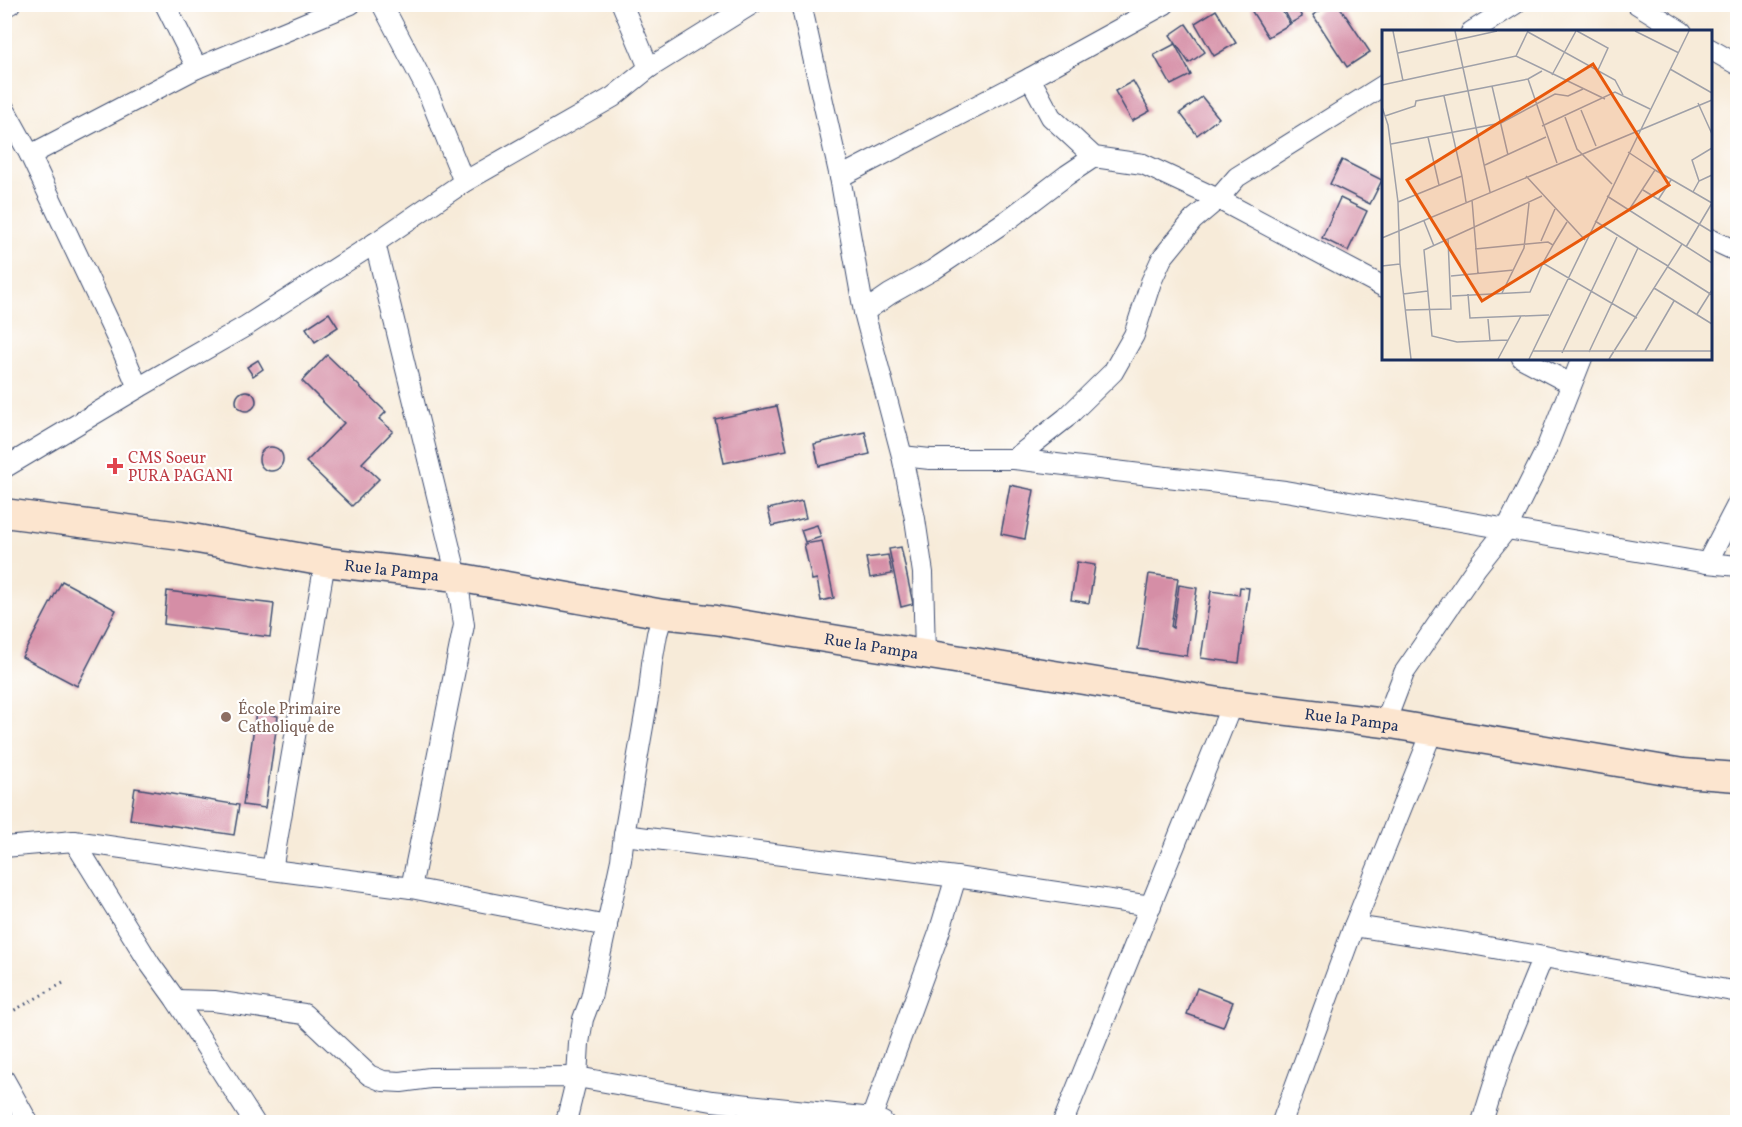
<svg xmlns="http://www.w3.org/2000/svg" width="1742" height="1127" font-family="Vollkorn,serif">
<style>
.building{fill:#d58ea6}
.lines{fill:none;stroke-linecap:round;stroke-linejoin:round}
.street-casing{stroke:#3c4b70;stroke-width:22}
.secondary-casing{stroke:#3c4b70;stroke-width:31}
.path{stroke:#3c4b70;stroke-width:3;stroke-dasharray:1.5 4.5;stroke-linecap:butt}
.street{stroke:#fff;stroke-width:20}
.secondary{stroke:#fce5cf;stroke-width:28}
.health-dot{fill:#e0444e;stroke:#fff;stroke-width:2}
.education-dot{fill:#8d6e63;stroke:#fff;stroke-width:2}
.labels{text-anchor:middle;stroke-width:4.5;stroke-linejoin:round;paint-order:stroke}
.health-label{font-size:16px;fill:#be3a42;stroke:#fff;text-anchor:start}
.street-label{font-size:16px;fill:#1b2f5e;stroke:#fff}
.education-label{font-size:16px;fill:#785e54;stroke:#fff;text-anchor:start}
.inset-road{fill:none;stroke:#9fa0a8;stroke-width:1.5}
.view{fill:#e8590c;fill-opacity:0.15;stroke:#e8590c;stroke-width:3}
.inset-edge{fill:none;stroke:#1b2f5e;stroke-width:3}
</style>
<rect width="100%" height="100%" fill="#fff"/>
<filter id="ink" filterUnits="userSpaceOnUse"><feTurbulence type="fractalNoise" baseFrequency=".0167" numOctaves="2"/><feDisplacementMap in="SourceGraphic" scale="12" xChannelSelector="R" yChannelSelector="G"/><feConvolveMatrix kernelMatrix="1 2 1 2 8 2 1 2 1" color-interpolation-filters="sRGB"/></filter>
<filter id="wash" filterUnits="userSpaceOnUse"><feTurbulence type="fractalNoise" baseFrequency=".008" numOctaves="4" result="noise"/><feDisplacementMap in="SourceGraphic" scale="24" xChannelSelector="R" yChannelSelector="G"/><feGaussianBlur stdDeviation="1.35" result="paint"/><feColorMatrix in="noise" values="0 0 0 0 0 0 0 0 0 0 0 0 0 0 0 0 0 1.4 0 .05"/><feComposite in="paint" operator="in"/></filter>
<g filter="url(#wash)">
<rect width="100%" height="100%" fill="#f7ebd9"/>
<g id="blocks">
<!-- building -->
<g class="building">
<path d="M1261,4H1278L1290,24L1268,37L1251,10Z"/>
<path d="M1281,4H1301L1296,7L1302,17L1291,23Z"/>
<path d="M1330,4H1338L1370,52L1347,67L1313,15Z"/>
<path d="M1216,10L1236,43L1214,56L1195,23Z"/>
<path d="M1186,24L1205,52L1189,63L1170,35Z"/>
<path d="M1175,44L1191,75L1171,85L1154,55Z"/>
<path d="M1133,81L1150,111L1132,121L1115,91Z"/>
<path d="M1202,97L1219,118L1197,135L1180,113Z"/>
<path d="M1342,160L1382,180L1370,204L1330,184Z"/>
<path d="M1340,198L1367,211L1348,251L1322,238Z"/>
<path d="M329,313L338,327L315,342L306,328Z"/>
<path d="M327,355L386,412L379,419L393,431L362,463L379,479L352,506L306,462L344,423L302,381Z"/>
<path d="M258,360L263,369L253,376L247,367Z"/>
<circle cx="246" cy="401" r="10"/>
<path d="M777,406L787,450L724,463L715,419Z"/>
<path d="M865,432L870,454L819,466L814,444Z"/>
<circle cx="271" cy="459" r="12"/>
<path d="M1010,485L1034,490L1025,539L1001,534Z"/>
<path d="M802,501L806,518L772,526L768,509Z"/>
<path d="M817,525L821,537L805,542L801,530Z"/>
<path d="M822,541L834,598L821,601L817,579L812,580L804,544Z"/>
<path d="M901,547L913,604L901,607L889,549Z"/>
<path d="M888,555L892,574L870,578L866,558Z"/>
<path d="M1077,562L1095,565L1089,603L1071,600Z"/>
<path d="M1149,574L1178,578L1171,627L1173,628L1179,585L1197,588L1187,656L1138,649Z"/>
<path d="M62,581L116,610L77,686L22,657Z"/>
<path d="M1240,587L1249,588L1239,663L1201,658L1211,591L1239,595Z"/>
<path d="M167,591L274,604L270,637L164,624Z"/>
<path d="M256,712L278,716L265,808L243,805Z"/>
<path d="M135,788L239,805L234,835L130,819Z"/>
<path d="M1197,988L1233,1002L1223,1027L1187,1014Z"/>
</g>
</g>
</g>
<g filter="url(#ink)">
<use href="#blocks" fill-opacity="0" stroke="#3c4b70" stroke-width="1.5"/>
<g class="lines">
<defs>
<g id="street">
<path d="M165,4L197,68"/>
<path d="M382,4L427,90L464,182"/>
<path d="M622,4L649,68"/>
<path d="M801,4L840,177L864,312L902,456L915,519L923,573L925,655"/>
<path d="M1165,4L1030,78L1051,117L1094,157L1143,164L1218,199L1384,287"/>
<path d="M1637,4L1682,32"/>
<path d="M4,7L10,4"/>
<path d="M1471,32L1515,4"/>
<path d="M1710,49L1738,65"/>
<path d="M4,108L30,155"/>
<path d="M840,177L1030,78"/>
<path d="M1710,239L1738,252"/>
<path d="M375,243L457,577L464,625L411,888"/>
<path d="M864,312L890,294L933,270L1009,219L1067,175L1094,157"/>
<path d="M1522,358L1571,384"/>
<path d="M138,388L120,345L30,155L197,68L351,4"/>
<path d="M902,456L930,459H1014L1285,491L1707,563L1738,566"/>
<path d="M1014,459L1066,418L1113,372L1134,335L1151,282L1162,258L1193,220L1218,199L1237,177L1384,85"/>
<path d="M4,468L138,388L246,326L375,243L464,182L613,97L649,68L752,4"/>
<path d="M1707,563L1738,503"/>
<path d="M1385,723L1404,673L1476,568L1506,530L1545,452L1582,358"/>
<path d="M624,835L956,877L1151,906"/>
<path d="M74,841L150,964L176,1000L254,1122"/>
<path d="M4,847L74,841L272,870L411,888L607,926"/>
<path d="M272,870L325,562"/>
<path d="M1354,926L1432,732"/>
<path d="M176,1000L214,1001L304,1014L369,1075L383,1081L401,1082L430,1078L577,1077L712,1101L872,1118L883,1122"/>
<path d="M4,1079L28,1122"/>
<path d="M566,1122L577,1077L579,1043L583,1019L591,998L621,860L624,835L649,692L652,663L657,634L663,614"/>
<path d="M870,1122L939,933L956,877"/>
<path d="M1063,1122L1232,704"/>
<path d="M1282,1122L1354,926L1466,943L1738,992"/>
<path d="M1482,1122L1504,1052L1543,957"/>
</g>
<g id="secondary">
<path id="s1" d="M4,513L181,536L325,562L457,577L663,614L715,620L1232,704L1385,723L1683,773L1738,777"/>
</g>
</defs>
<!-- street casing -->
<use href="#street" class="street-casing"/>
<!-- secondary casing -->
<use href="#secondary" class="secondary-casing"/>
<!-- path -->
<path class="path" d="M4,1016L65,982"/>
<!-- street -->
<use href="#street" class="street"/>
<!-- secondary -->
<use href="#secondary" class="secondary"/>
</g>
</g>
<!-- markers -->
<path class="health-dot" d="M112 457h6v6h6v6h-6v6h-6v-6h-6v-6h6z"/>
<circle class="education-dot" cx="226" cy="717" r="6"/>
<g class="labels">
<!-- health labels -->
<g class="health-label">
<text x="128" y="463">CMS Soeur<tspan x="128" dy="18">PURA PAGANI</tspan></text>
</g>
<!-- street labels -->
<g class="street-label">
<text dy="6" stroke="none"><textPath href="#s1" startOffset="392">Rue la Pampa</textPath></text>
<text dy="6" stroke="none"><textPath href="#s1" startOffset="878">Rue la Pampa</textPath></text>
<text dy="6" stroke="none"><textPath href="#s1" startOffset="1364">Rue la Pampa</textPath></text>
</g>
<!-- education labels -->
<g class="education-label">
<text x="238" y="714">École Primaire<tspan x="238" dy="18">Catholique de</tspan></text>
</g>
</g>
<!-- overview -->
<g transform="translate(1382 30)">
<rect width="330" height="330" fill="#f7ebd9"/>
<path class="inset-road" d="M11,1L21,51M73,1L108,162M195,1L226,18L216,40M253,1L297,23M146,2L233,50L241,65M16,23L115,1M134,26L146,1M288,39L330,63M170,45L194,1M146,49L175,133M0,55L134,26L223,69M110,56L126,125M316,73L330,104M0,77L6,95L16,172L18,234L29,329M199,80L214,116M3,86L33,76L34,71L146,49L160,41M183,87L195,119L230,154M160,96L233,62L268,79M46,107L57,155M9,114L119,93L173,64L186,66L201,59M246,122L273,140L247,180M103,135L164,107M273,140L330,173M80,146L84,172M144,146L203,210M317,151L310,130L330,118M261,160L330,202M311,162L317,151L330,145M225,166L330,233M90,170L96,243M276,170L289,150M16,172L80,146L62,66M42,191L52,216M213,191L256,218M0,208L330,70M159,211L173,179M171,215L185,192M304,217L330,173M93,219L166,212L171,215L161,233M0,236L18,234M286,237L330,265M69,246L132,240M272,258L330,294M120,263L142,218L147,173M21,264L46,261M86,264L88,288L167,285M70,266L148,262L161,233L255,288M23,280L69,279L66,209M315,284L330,260M106,289L108,311M126,310L75,312L50,306L42,220L160,166M151,321H330M263,321L292,271M207,322L256,218L286,236M180,323L235,207M116,329L139,286M147,329L307,1M227,329L300,214"/>
<path class="view" d="M211,34L287,155L100,271L25,150Z"/>
<rect width="330" height="330" class="inset-edge"/>
</g>
<!-- margin -->
<rect width="1742" height="1127" fill="none" stroke="#fff" stroke-width="24"/>
</svg>
